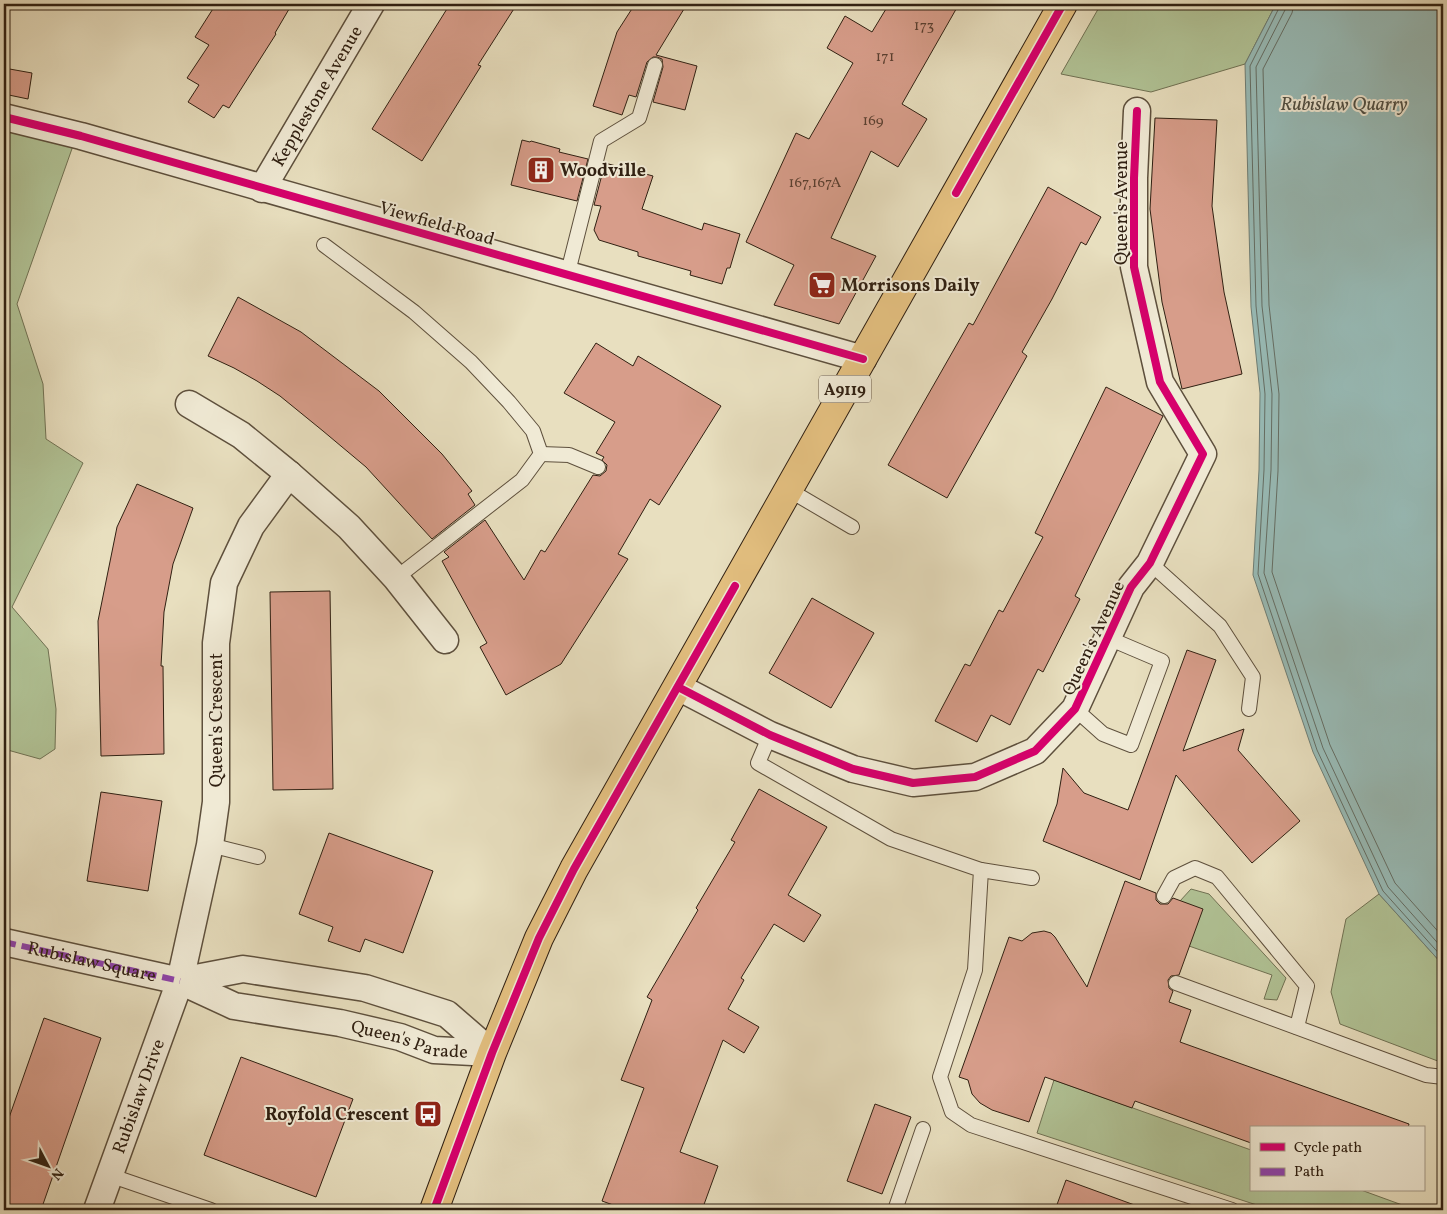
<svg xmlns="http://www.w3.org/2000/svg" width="1447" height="1214" font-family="Vollkorn,serif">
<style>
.green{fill:#b1c396;stroke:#707254}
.water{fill:#98bcb8;stroke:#6e7e76}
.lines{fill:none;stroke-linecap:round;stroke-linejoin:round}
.shore{stroke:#646e65;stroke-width:1}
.building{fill:#d79d8a;stroke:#302012}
.lane-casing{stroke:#5e503d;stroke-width:16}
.street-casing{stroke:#5e503d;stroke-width:29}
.primary-casing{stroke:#302012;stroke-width:30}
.lane{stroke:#f0ead5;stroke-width:14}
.street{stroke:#f0ead5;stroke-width:26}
.primary{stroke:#e4c080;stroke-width:28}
.quiet{stroke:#8e44ad;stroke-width:6;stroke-dasharray:12 6;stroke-linecap:butt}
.cycleway-casing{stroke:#f0ead5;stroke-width:11}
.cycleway{stroke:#d6006c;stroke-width:8}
.labels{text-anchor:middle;stroke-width:4;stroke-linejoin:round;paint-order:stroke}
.number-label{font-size:15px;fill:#5a3f30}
.shield{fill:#f0ead5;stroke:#6a5d4c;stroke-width:1}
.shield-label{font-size:16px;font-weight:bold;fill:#302012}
.street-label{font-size:18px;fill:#302012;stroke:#f0ead5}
.poi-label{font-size:18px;font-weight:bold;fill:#302012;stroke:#f0ead5;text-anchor:start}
.water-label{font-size:19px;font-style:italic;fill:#4f4f44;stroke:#f0ead5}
</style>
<rect width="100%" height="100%" fill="#e8dfbf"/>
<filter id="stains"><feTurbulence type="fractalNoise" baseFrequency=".004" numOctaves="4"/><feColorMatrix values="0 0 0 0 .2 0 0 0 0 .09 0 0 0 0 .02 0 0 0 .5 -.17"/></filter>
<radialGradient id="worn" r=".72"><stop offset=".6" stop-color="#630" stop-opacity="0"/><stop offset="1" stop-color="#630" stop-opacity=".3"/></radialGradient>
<!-- green -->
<g class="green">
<path d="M1101,4H1276L1245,64L1151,92L1061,74Z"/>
<path d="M4,126L74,143L17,304L43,384L46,439L83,463L12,607L48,649L56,709L55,749L40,759L4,749Z"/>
<path d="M1191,889L1209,894L1286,978L1277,1000L1264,999L1272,975L1189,946L1180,901Z"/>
<path d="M1379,894L1443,965V1063L1340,1024L1331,992L1346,919Z"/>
<path d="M1054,1080L1251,1150V1190H1361L1416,1210H1272L1037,1133Z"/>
</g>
<!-- water -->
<path class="water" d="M1276,4H1443V965L1379,894L1313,752L1253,575L1259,470L1260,393L1251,307L1245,64Z"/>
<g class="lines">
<!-- shore -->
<g class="shore">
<path d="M1280,4L1279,8L1250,66L1256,306L1265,394L1264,470L1258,574L1317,750L1383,891L1443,958"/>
<path d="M1286,4L1285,10L1256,67L1262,306L1272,394L1271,470L1264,573L1323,748L1388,887L1443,949"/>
<path d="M1294,4L1292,13L1263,69L1269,305L1279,394L1278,471L1272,572L1330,745L1395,883L1443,937"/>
</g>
</g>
<!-- building -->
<g class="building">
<path d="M216,4H292L275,33L276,34L229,108L223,105L214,118L188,102L199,85L187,78L209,45L195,37Z"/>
<path d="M450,4H517L478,65L481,66L422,161L372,129Z"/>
<path d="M635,4H687L656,55L697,66L685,110L653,102L663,67L662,59L657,57H653L647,62L636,97L629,95L622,115L593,106L617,32Z"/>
<path d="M889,4H959L902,104L927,119L898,167L871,151L831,238L876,256L839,324L774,305L794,265L746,242L796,133L809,139L853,63L827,48L845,16L872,32Z"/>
<path d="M4,68L32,73L28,99L4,94Z"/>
<path d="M1155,118L1217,120L1212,206L1224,292L1242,374L1182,389L1162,302L1150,209Z"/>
<path d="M522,140L530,142L531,141L560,149L559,152L588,159L577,201L511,185Z"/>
<path d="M605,163L653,176L642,209L702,230L704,223L740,234L730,268H727L722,284L690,275L691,271L638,256V252L599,240L594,230L601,206L594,205Z"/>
<path d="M1048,187L1101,217L1086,245L1081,242L1052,299L1022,352L1027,356L947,498L888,465L969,323L973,325Z"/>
<path d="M238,297L301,332L379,391L442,454L472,491L468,494L475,505L432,539L366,467L323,431L280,396L257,381L234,368L208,356Z"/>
<path d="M596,343L633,366L638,356L721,406L659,505L650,499L618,554L628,559L561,664L506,695L480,647L487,643L442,561L449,557L444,552L485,520L524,580L541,550L545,552L593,475L600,476L606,471L607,465L602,460L604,457L596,453L615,422L564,393Z"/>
<path d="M1106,387L1163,416L1075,596L1080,599L1043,672L1038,669L1010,725L991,715L977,742L935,721L965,664L970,666L999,610L1003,612L1043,537L1035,533Z"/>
<path d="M137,484L193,508L173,564L164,612L161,666H163L164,754L101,756L98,621L117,527Z"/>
<path d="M330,591L333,789L273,790L270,592Z"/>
<path d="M812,598L874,633L831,708L769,673Z"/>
<path d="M1187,650L1216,660L1183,751L1244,729L1238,750L1300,821L1252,863L1176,775L1140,880L1043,841L1057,804L1063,768L1084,793L1128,810Z"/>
<path d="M759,789L827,827L788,895L821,915L804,942L774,924L741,978L744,980L728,1009L759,1027L744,1053L723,1040L680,1152L718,1166L702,1210H627L602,1201L644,1088L621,1080L652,1000L647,997L698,910L696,908L735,842L731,840Z"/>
<path d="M101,792L162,801L148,891L87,881Z"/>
<path d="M329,833L433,871L403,953L365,939L360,952L328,941L333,927L299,914Z"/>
<path d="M1125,881L1156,893V900L1160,904H1168L1173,898L1203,909L1179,975L1171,976L1168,980L1169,988L1173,991L1169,1002L1191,1010L1180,1042L1409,1124L1408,1128H1251V1143L1135,1101L1132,1108L1045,1077L1029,1122L992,1110L980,1103L972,1094L968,1080L959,1077L1009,937L1022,941L1032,933L1044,931L1051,933L1055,937L1087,987Z"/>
<path d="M44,1018L101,1038L41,1210H4V1132Z"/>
<path d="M241,1057L353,1099L316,1197L204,1155Z"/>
<path d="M875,1104L911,1117L882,1194L847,1181Z"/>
<path d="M1066,1180L1140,1207L1139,1210H1055Z"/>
</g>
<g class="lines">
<defs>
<g id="lane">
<path d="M324,245L414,312L471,362L509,402L533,431L541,454L522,480L396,578"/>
<path d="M567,276L601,141L639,118L655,65"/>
<path d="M541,454L569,455L598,467"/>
<path d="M789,490L852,527"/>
<path d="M1150,563L1220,626L1253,677L1249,709"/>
<path d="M1075,709L1103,734L1131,745L1162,661L1108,638"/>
<path d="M770,735L758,763L891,839L981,870L975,970L940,1077L952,1112L971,1125L1232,1210"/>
<path d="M210,845L258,857"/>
<path d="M981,870L1032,878"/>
<path d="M1164,896L1174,878L1195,868L1217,877L1307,986L1297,1027"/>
<path d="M1176,983L1426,1075L1443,1077"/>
<path d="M109,1175L211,1210"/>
<path d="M895,1210L923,1129"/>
</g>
<g id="street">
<path d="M4,117L81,136L863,359"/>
<path id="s1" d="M262,189L371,4"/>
<path d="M189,404L241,435L289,474L349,527L396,578L445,640"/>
<path d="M678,687L770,735L853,769L913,783L975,777L1035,751L1075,709L1131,587L1150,563L1203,454L1160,382L1134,267V178L1137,111"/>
<path id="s2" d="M4,942L180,981L234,1006L340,1023L400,1037L434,1050L492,1053"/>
<path d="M180,981L243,969L365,988L447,1014L492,1053"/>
<path id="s3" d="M97,1210L180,981L210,845L216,802V643L224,583L251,526L289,474"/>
</g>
<path id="primary" d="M434,1210L492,1053L539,938L574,869L1063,4"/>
</defs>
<!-- lane casing -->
<use href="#lane" class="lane-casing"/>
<!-- street casing -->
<use href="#street" class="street-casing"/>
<!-- primary casing -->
<use href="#primary" class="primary-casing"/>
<!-- lane -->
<use href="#lane" class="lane"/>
<!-- street -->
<use href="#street" class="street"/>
<!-- primary -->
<use href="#primary" class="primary"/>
<!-- quiet -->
<path class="quiet" id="s4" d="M4,942L180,981"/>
<defs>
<g id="cycleway">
<path d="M4,117L81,136L863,359"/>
<path d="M956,193L1063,4"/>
<path d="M678,687L770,735L853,769L913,783L975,777L1035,751L1075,709L1131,587L1150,563L1203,454L1160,382L1134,267V178L1137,111"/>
<path d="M434,1210L492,1053L539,938L574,869L735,586"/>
</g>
</defs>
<!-- cycleway casing -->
<use href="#cycleway" class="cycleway-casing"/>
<!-- cycleway -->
<use href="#cycleway" class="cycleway"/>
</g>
<!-- icons -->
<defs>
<symbol id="building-square" viewBox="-11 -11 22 22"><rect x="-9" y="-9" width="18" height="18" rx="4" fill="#8f2418" stroke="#f0ead5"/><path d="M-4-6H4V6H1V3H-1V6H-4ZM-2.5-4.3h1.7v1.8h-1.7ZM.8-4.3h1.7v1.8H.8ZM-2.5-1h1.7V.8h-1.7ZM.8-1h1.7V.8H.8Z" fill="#fff"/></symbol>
<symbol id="supermarket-square" viewBox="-11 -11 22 22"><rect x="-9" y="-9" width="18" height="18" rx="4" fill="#8f2418" stroke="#f0ead5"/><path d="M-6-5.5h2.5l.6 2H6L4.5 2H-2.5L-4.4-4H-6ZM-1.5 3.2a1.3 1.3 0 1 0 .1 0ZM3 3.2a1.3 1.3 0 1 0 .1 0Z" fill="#fff"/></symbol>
<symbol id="bus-square" viewBox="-11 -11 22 22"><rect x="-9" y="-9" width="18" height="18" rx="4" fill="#8f2418" stroke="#f0ead5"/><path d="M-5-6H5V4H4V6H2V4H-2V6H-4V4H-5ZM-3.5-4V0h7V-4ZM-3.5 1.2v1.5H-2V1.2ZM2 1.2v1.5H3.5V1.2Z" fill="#fff"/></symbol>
</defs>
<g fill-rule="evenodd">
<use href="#building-square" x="525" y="154" width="32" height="32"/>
<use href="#supermarket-square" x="806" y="269" width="32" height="32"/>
<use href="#bus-square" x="412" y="1098" width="32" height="32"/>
</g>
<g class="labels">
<!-- number labels -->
<g class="number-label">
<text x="924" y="30">173</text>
<text x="885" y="61">171</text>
<text x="873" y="125">169</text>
<text x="815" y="187">167,167A</text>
</g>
<!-- shield labels -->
<rect class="shield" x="819" y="375.5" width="52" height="27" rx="4"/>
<g class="shield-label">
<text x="845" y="395">A9119</text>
</g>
<!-- street labels -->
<g class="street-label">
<text dy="6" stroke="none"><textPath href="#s1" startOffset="108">Kepplestone Avenue</textPath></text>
<text transform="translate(1121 203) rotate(-90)" y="6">Queen's Avenue</text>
<text transform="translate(437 223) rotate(16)" y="6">Viewfield Road</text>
<text transform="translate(1093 638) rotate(-65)" y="6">Queen's Avenue</text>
<text transform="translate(216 720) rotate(-90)" y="6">Queen's Crescent</text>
<text dy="6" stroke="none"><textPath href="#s4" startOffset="90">Rubislaw Square</textPath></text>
<text dy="6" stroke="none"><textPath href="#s2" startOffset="419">Queen's Parade</textPath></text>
<text dy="6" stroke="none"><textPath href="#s3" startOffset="121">Rubislaw Drive</textPath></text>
</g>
<!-- poi labels -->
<g class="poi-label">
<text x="560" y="176">Woodville</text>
<text x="841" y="291">Morrisons Daily</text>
<text x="409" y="1120" text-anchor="end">Royfold Crescent</text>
</g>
<!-- water labels -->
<g class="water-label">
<text x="1344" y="110">Rubislaw Quarry</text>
</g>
</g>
<!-- margin -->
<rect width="1447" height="1214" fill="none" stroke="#e8dfbf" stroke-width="20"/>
<rect x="5" y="5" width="1437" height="1204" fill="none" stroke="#302012" stroke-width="2.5"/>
<rect x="10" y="10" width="1427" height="1194" fill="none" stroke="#302012"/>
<!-- legend -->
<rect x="1250" y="1126" width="175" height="65" fill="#f0ead5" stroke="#a39987"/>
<rect x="1260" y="1143" width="25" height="8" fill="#d6006c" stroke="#a39987"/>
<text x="1294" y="1152" font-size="15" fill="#302012">Cycle path</text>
<rect x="1260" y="1168" width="25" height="8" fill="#8e44ad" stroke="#a39987"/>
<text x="1294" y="1176" font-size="15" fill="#302012">Path</text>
<!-- north arrow -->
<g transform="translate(48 1166) rotate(131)" stroke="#f0ead5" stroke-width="4" paint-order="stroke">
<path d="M0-4L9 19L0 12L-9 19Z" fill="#302012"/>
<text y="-8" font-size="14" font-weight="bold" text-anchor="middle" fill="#302012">N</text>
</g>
<rect width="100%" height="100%" filter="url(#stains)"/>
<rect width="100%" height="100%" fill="url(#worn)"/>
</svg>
